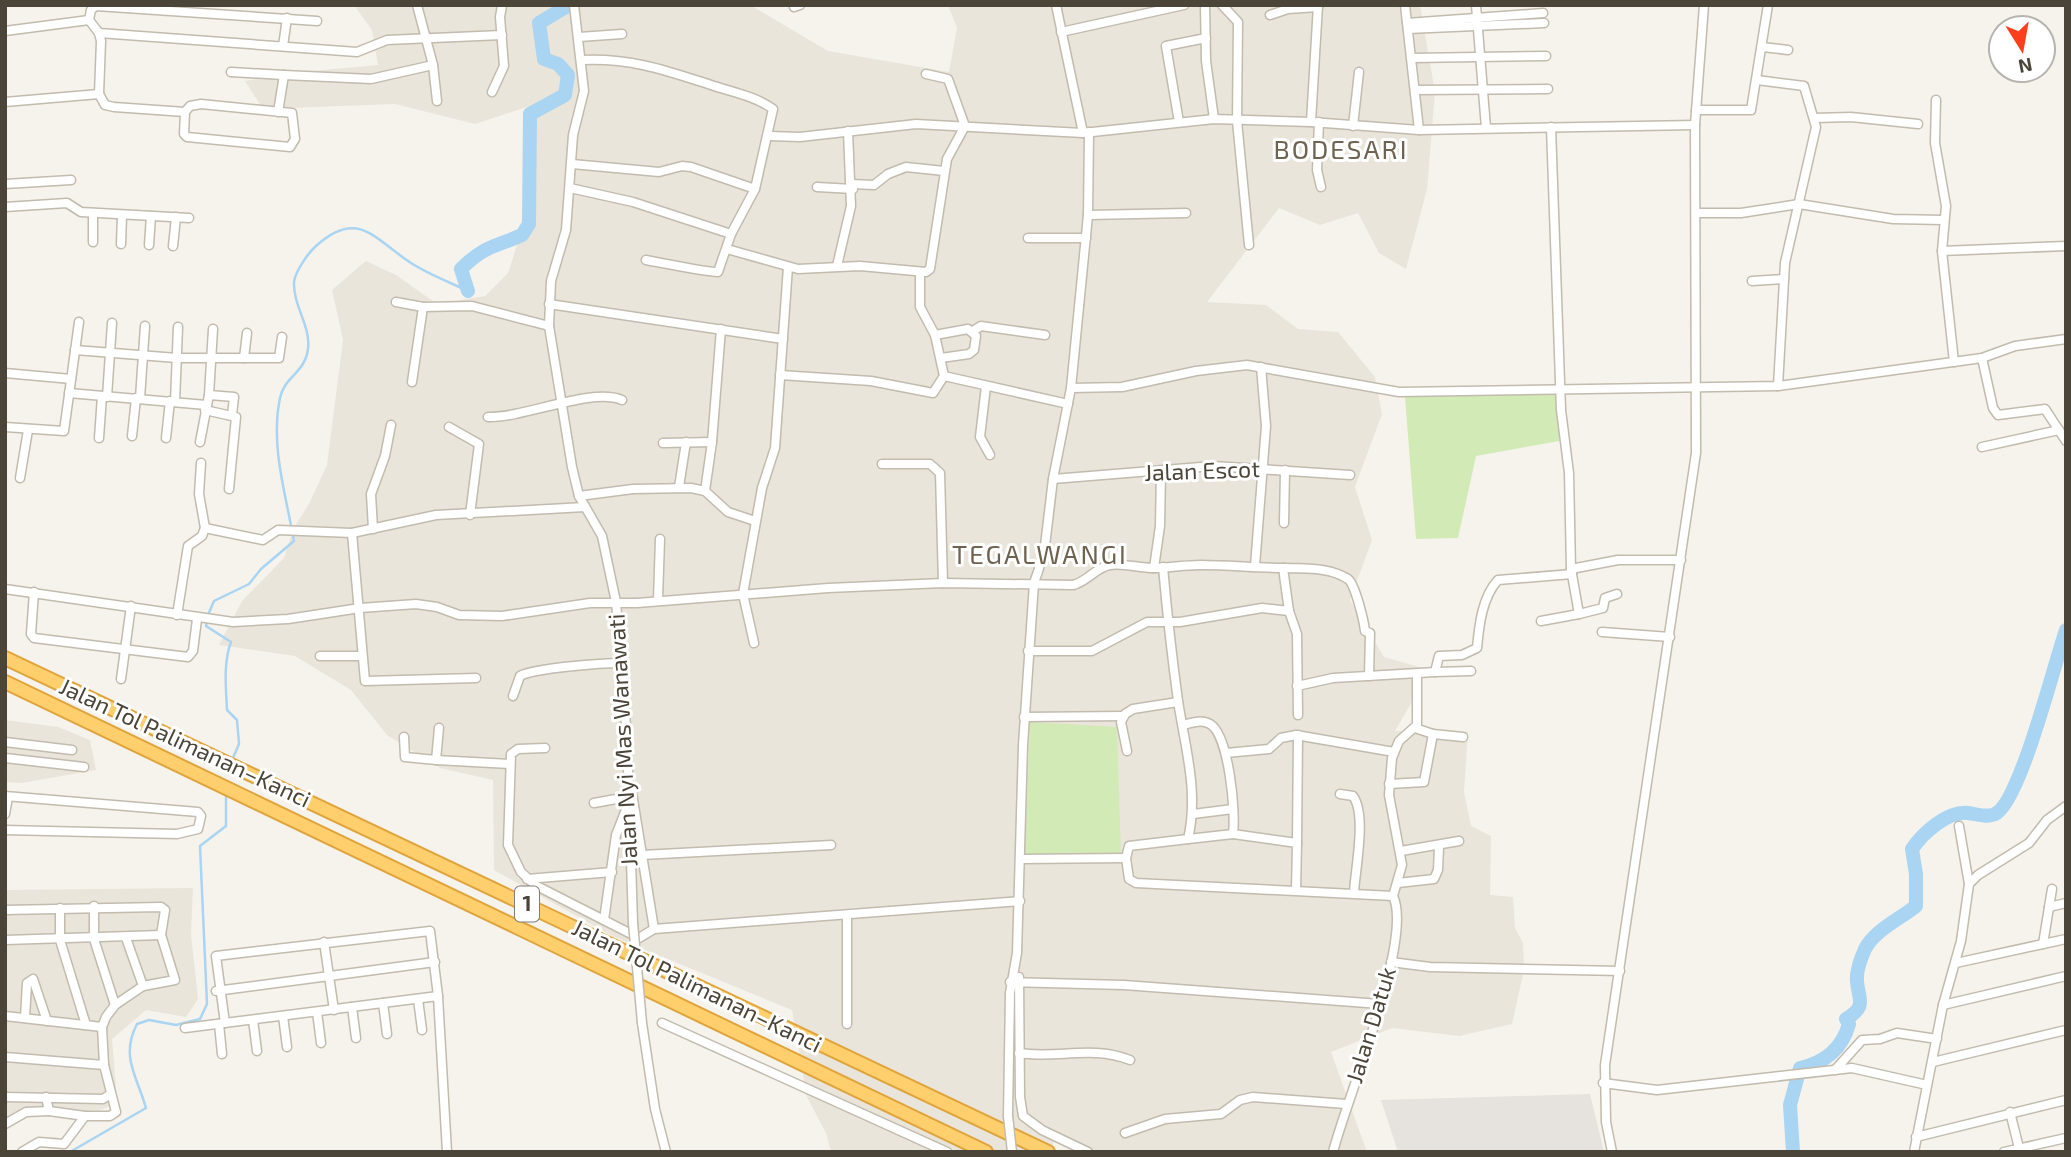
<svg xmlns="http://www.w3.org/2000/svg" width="2071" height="1157" font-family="'Exo 2',sans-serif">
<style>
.residential{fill:#eae5da}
.industrial{fill:#e6e2dd}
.green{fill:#d2eab5}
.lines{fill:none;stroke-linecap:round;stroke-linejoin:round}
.stream{stroke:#a9d4f2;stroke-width:2.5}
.river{stroke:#a9d4f2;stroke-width:14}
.minor-casing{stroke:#c2bbae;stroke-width:11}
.highway-casing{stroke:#e0a43c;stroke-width:16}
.minor{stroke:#fff;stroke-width:8}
.highway{stroke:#ffcf6e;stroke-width:12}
.minor-bridge-casing{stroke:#c2bbae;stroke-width:11;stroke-linecap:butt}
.minor-bridge{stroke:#fff;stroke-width:8}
.labels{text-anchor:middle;stroke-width:6;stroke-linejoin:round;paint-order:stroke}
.shield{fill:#fff;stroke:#817c74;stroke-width:2}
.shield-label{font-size:21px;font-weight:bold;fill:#4b4439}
.street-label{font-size:23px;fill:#4b4439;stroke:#fff}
.quarter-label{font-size:26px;letter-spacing:2px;fill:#6e6250;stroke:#fff}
</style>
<rect width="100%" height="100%" fill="#f6f3ec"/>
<!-- residential -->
<g class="residential">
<path d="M354,5H750L828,51L949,72L957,28L948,5H1420L1435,92L1427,189L1406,269L1379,253L1358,213L1320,225L1279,208L1207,302L1266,305L1298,329L1338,332L1375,377L1382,414L1355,487L1372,540L1350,600L1384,657L1419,667L1421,686L1395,731L1468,732L1464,792L1471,826L1491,836L1490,895L1513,897L1515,928L1523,943L1524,970L1512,1024L1459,1036L1392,1028L1331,1052L1367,1152H1087L1055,1137L1051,1152H831L826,1133L807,1097L792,1010L614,937L494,870L493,780L440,768L387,735L351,690L295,656L219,645L242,601L284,558L293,529L309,504L327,465L343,340L332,290L366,261L396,275L437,304L485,296L508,273L526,217L527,107L475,124L395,104L263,109L245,81L301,72L378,65L372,30Z"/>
<path d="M5,720L58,727L90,740L96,770L22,783L5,782Z"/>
<path d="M193,888L191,934L198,999L186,1017L146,1010L112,1039L116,1087L114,1105L99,1110L26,1112L5,1129V890Z"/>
</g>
<!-- industrial -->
<path class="industrial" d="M1590,1094L1604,1152H1398L1381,1100Z"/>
<!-- green -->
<g class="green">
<path d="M1559,393V441L1476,456L1458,538L1416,539L1405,397Z"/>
<path d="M1030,722L1117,727L1121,857H1025Z"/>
</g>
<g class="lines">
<!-- stream -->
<g class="stream">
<path d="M208,615L214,601L249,584L261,569L294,541C286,495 270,446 280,398C284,377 305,373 308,349C311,326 293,306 294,282C295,272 308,253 316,246C358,208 374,239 411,263C428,274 449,282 468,291"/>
<path d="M207,622L206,626L231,642C223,664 226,687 227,710L237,720L239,744L233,758"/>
<path d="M70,1152L146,1108C137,1076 120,1057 137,1024L149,1020L176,1025L200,1019L207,1004L200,846L226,826V796"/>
</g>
<!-- river -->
<g class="river">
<path d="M468,291L461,269C485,245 495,247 522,235L529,224L530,114L565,95L568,75L558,64L544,59L539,23L569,5"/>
<path d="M1793,1152L1790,1105L1800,1068C1824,1063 1842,1049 1849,1024L1846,1019C1868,1006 1858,999 1857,981C1856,971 1861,958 1865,949C1875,930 1900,919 1916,906V874L1912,849C1923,833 1947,811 1968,813C1977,814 1987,818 1995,814C2020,803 2055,661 2066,630"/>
</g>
<defs>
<g id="minor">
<path d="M417,5L433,65L437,101"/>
<path d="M574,5L584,91L573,135L566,230L551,281L549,326L572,467L579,496L602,536L616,602L627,738L633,923"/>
<path d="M1056,5L1083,133"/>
<path d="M1205,5L1206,61L1214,119"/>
<path d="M1222,5L1238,22L1237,121L1249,245"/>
<path d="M1405,5L1419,130"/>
<path d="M1476,5L1486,128"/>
<path d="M794,7L800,5"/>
<path d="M1270,15L1288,9L1318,7"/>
<path d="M1407,23L1543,13"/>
<path d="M1408,29L1544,23"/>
<path d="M5,31L89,20"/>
<path d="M1061,32L1184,5"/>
<path d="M99,33L357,52L387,40L502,35"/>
<path d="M579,37L622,34"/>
<path d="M283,46L287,18"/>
<path d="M1762,47L1788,50"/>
<path d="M1412,58L1546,56"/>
<path d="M582,60C632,58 665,70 711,85C732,92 755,96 773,109L755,189L731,234L718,272C712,273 657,262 646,260"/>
<path d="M231,72L284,75"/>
<path d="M926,74L948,79L965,126"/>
<path d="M1757,80L1804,86L1816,127L1785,263L1778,386"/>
<path d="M1415,90L1548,89"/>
<path d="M492,92L504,66L500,17L502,5"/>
<path d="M99,94L101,41L99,33L89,20L91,10L96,6L317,21"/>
<path d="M1936,100L1935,143L1946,206L1942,251L1954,362"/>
<path d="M5,102L99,94L105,105L114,107L185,112L190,106L201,104L292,113L295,139L290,147L187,137L184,134L185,112"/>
<path d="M1696,110H1751L1768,5"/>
<path d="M278,112L284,75L371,79L433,65"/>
<path d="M1814,118L1851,117L1918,124"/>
<path d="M1179,122L1166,46L1206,38"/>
<path d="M1311,122L1318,5"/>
<path d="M1319,122L1317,170L1321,187"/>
<path d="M1353,126L1359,72"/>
<path d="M1551,127L1561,410L1569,473L1571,569L1579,614L1603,608L1605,598L1617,594"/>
<path d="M769,136L800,137L916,124L1083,133L1214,119L1311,122L1419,130L1695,125"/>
<path d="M572,164L659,172L682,166L691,167L755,189"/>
<path d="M5,184L71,180"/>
<path d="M852,184L874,185L888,174L906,167L944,171"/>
<path d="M817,187L853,189"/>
<path d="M570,188L633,202L731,234"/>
<path d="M5,207L67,203L81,212L189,218"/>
<path d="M93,213V242"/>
<path d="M1697,213H1741L1799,204L1893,219L1944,220"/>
<path d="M1088,215L1186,213"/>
<path d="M1028,238H1086"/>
<path d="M121,244L122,215"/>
<path d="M149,245L151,216"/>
<path d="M173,246L176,217"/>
<path d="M727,249L798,269L860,266L926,272L930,269L947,159L965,126"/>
<path d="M1942,251L2066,246"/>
<path d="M837,266L851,206L848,131"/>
<path d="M1752,281L1784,279"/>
<path d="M396,302L423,307L472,306L549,326"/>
<path d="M549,304L783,339"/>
<path d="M973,331L981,326L1045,335"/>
<path d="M935,335L968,329L976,336L974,350L969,354L941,358"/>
<path d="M75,350L177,358H279L282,337"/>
<path d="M244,358L247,333"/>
<path d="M1982,358L1993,408L1998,415L2045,409L2066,441"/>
<path d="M5,373L71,379"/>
<path d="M780,375L871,381L933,393L944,376L935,335L920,307V272"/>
<path d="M944,376L1068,404"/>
<path d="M412,382L423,307"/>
<path d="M986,386L980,437L990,455"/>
<path d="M1071,388L1122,387L1196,371L1247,365L1399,392L1778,386L1982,358L2015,346L2066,339"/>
<path d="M69,393L206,405"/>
<path d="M209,395L234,397L232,415"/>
<path d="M107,397L112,323"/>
<path d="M140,398L145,326"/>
<path d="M175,402L178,327"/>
<path d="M205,410L236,417L229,489"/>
<path d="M488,417C525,418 591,387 622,400"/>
<path d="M5,427L64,431L79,322"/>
<path d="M449,427L479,444L470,515"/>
<path d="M132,436L136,398"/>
<path d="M99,438L102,396"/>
<path d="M166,438L170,401"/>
<path d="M200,442L209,395L213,329"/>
<path d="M663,443L712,442"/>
<path d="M1982,447L2059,430"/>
<path d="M201,463L199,494L205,528"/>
<path d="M882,464H930L940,473L943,583"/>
<path d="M20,478L28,430"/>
<path d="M1053,479L1213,466L1350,475"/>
<path d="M679,487L686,442"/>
<path d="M705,491L712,442L721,329"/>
<path d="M579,496L633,489L691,488L705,491L728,512L755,521"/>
<path d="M1284,523L1285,470"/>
<path d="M373,529L371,494L385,456L391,425"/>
<path d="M352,533L365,681L476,678"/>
<path d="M1255,566L1266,426L1261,367"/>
<path d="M1163,567C1167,612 1172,657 1178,701C1185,747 1199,792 1188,839L1129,846L1126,858L1129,879L1136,883L1393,896"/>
<path d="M1154,568L1160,526L1161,471"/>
<path d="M1283,568L1289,611L1297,634L1298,715"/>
<path d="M1571,569L1618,560H1681"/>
<path d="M5,589L233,622L288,619L360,608L416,604L437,607L459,615L502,616L590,603H637L828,588L943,583L1073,585C1087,582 1096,567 1110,565C1124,563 1139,568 1153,568C1168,568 1184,565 1200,565C1229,565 1257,568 1286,568C1307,569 1329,567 1348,579C1355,584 1364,621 1365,631L1370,633L1369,676"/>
<path d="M34,592L31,634L34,638L188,657L193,651L197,619"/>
<path d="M658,600L660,539"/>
<path d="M177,615L188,546L202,536L205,528L263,540L278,530L352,533L436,515L585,507"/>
<path d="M1541,621L1579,614"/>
<path d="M1602,632L1670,637"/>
<path d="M754,643L743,594L762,488L775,448L788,267"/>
<path d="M1028,651H1092L1147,622H1180L1262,608L1289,611"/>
<path d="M320,656H362"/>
<path d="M1435,672L1471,671"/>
<path d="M121,679L131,606"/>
<path d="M1297,686L1333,678L1435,672L1439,656L1462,655L1477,648C1479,626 1482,597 1498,580L1572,574"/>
<path d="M513,696L520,676C534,668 603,663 622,663"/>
<path d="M1024,717L1124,716"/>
<path d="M1183,725C1191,723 1201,719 1210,724C1229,735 1236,813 1233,834L1297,843L1296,890"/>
<path d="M439,728L436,760L510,764"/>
<path d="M1415,728L1433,734L1463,737"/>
<path d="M404,737L405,757L436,760"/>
<path d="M5,742L72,750"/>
<path d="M545,748L518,749L511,754L508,845L521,872L535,885L639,938L654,929L1020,901"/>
<path d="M1127,751L1121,722L1125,714L1133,709L1178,702"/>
<path d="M1226,753L1269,749L1281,738L1296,735L1394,752"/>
<path d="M5,758L84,767"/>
<path d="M1389,784L1424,782L1433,734"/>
<path d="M631,787L654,929"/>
<path d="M1340,794L1353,796C1367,815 1355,870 1354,893"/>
<path d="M5,796L198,812L201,816L198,829L177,834L5,830"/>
<path d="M594,803L627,797"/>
<path d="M5,814L8,797"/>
<path d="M1193,814L1233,809"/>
<path d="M1959,826L1969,884"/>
<path d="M1188,839L1233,834"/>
<path d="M1297,843L1298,735"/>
<path d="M1401,851L1459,841"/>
<path d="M642,855L831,845"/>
<path d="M1021,859L1126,858"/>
<path d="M527,879L612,872"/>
<path d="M1398,883L1434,879L1438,870L1439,847"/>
<path d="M1393,896L1402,865L1389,795L1392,758L1399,741L1417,725V674"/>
<path d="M94,906V939L115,1005"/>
<path d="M2049,907L2066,903"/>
<path d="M60,908V940L86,1025"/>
<path d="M5,910L161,907L165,910L161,935L175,980L143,986L115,1005L106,1017L102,1027L104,1065L116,1112L110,1116H85"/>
<path d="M847,916V1024"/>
<path d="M604,920L616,835L627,807"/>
<path d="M126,938L143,986"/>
<path d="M5,940L161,935"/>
<path d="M324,942L334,1010"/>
<path d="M2043,944L2052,889"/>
<path d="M1391,962L1430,967L1620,971"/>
<path d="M1956,963L2066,939"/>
<path d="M1019,977L1020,1097L1023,1116L1042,1130L1088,1152"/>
<path d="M1010,982L1124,985L1380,1004"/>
<path d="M216,991L435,962"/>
<path d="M418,999L422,1030"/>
<path d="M383,1003L387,1034"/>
<path d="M1943,1005L2066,976"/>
<path d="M352,1007L356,1038"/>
<path d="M317,1012L321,1043"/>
<path d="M5,1016L102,1027"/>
<path d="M283,1016L287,1047"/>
<path d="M25,1018L27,983L33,979L47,1021"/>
<path d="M253,1020L257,1051"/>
<path d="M225,1023L216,956L430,931L438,996L447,1152"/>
<path d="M642,1023L655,1109L666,1152"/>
<path d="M662,1023L947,1152"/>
<path d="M219,1024L222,1054"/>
<path d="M185,1028L438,996"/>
<path d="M1019,1053C1057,1059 1092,1045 1130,1060"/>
<path d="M5,1057L104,1065"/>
<path d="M1933,1062L2066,1030"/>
<path d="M1835,1070L1862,1040L1880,1039L1897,1033L1937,1039"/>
<path d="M1603,1083L1657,1090L1852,1068L1927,1085"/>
<path d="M5,1097L103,1099L109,1095"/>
<path d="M2010,1112L2019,1148"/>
<path d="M1008,1116L1010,993L1017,953L1023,745L1034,583L1044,554L1053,479L1071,388L1088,215L1089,132"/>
<path d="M5,1124L26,1112L49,1111"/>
<path d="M1125,1133L1165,1119L1221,1114L1240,1100L1253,1097L1346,1104"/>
<path d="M1916,1137L2066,1100"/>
<path d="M22,1152L39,1142L64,1144L85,1116L49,1111L46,1097"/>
<path d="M1333,1152C1346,1100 1414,939 1393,896"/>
<path d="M1612,1152L1606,1122L1605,1065L1696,453L1695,125L1704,5"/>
<path d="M1914,1152L1943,1005L1961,941L1969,884L1978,875L2029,843L2047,820L2066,806"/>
<path d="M2004,1152L2066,1138"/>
</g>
<g id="highway">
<path d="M5,658L1048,1152"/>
<path d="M5,682L986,1152"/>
</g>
</defs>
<!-- minor casing -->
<use href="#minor" class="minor-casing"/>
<!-- highway casing -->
<use href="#highway" class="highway-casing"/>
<!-- minor -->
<use href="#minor" class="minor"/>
<!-- highway -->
<use href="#highway" class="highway"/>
<defs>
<g id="minor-bridge">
<path d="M633,923L642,1023"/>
<path d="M1008,1116L1012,1152"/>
</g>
</defs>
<!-- minor-bridge casing -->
<use href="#minor-bridge" class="minor-bridge-casing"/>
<!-- minor-bridge -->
<use href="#minor-bridge" class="minor-bridge"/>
</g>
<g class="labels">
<!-- shield labels -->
<rect class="shield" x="515" y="886.5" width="24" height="35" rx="5"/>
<g class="shield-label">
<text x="527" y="911">1</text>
</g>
<!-- street labels -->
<g class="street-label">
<text transform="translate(1202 471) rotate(-2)" y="8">Jalan Escot</text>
<text transform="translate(623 740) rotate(-93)" y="8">Jalan Nyi Mas Wanawati</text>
<text transform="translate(185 743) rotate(25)" y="8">Jalan Tol Palimanan–Kanci</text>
<text transform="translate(697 986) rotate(26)" y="8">Jalan Tol Palimanan–Kanci</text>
<text transform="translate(1371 1025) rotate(-73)" y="8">Jalan Datuk</text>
</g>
<!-- quarter labels -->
<g class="quarter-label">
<text x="1341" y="159">BODESARI</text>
<text x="1040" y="564">TEGALWANGI</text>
</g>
</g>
<!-- border -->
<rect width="2071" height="1157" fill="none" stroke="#4b4439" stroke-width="14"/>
<!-- north arrow -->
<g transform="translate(2022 49) rotate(169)"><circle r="33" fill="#ffffff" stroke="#b7b4b0" stroke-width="2"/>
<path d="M0-5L12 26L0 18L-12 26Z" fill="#fc3f1d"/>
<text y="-10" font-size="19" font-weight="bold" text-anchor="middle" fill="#4b4439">N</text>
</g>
</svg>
